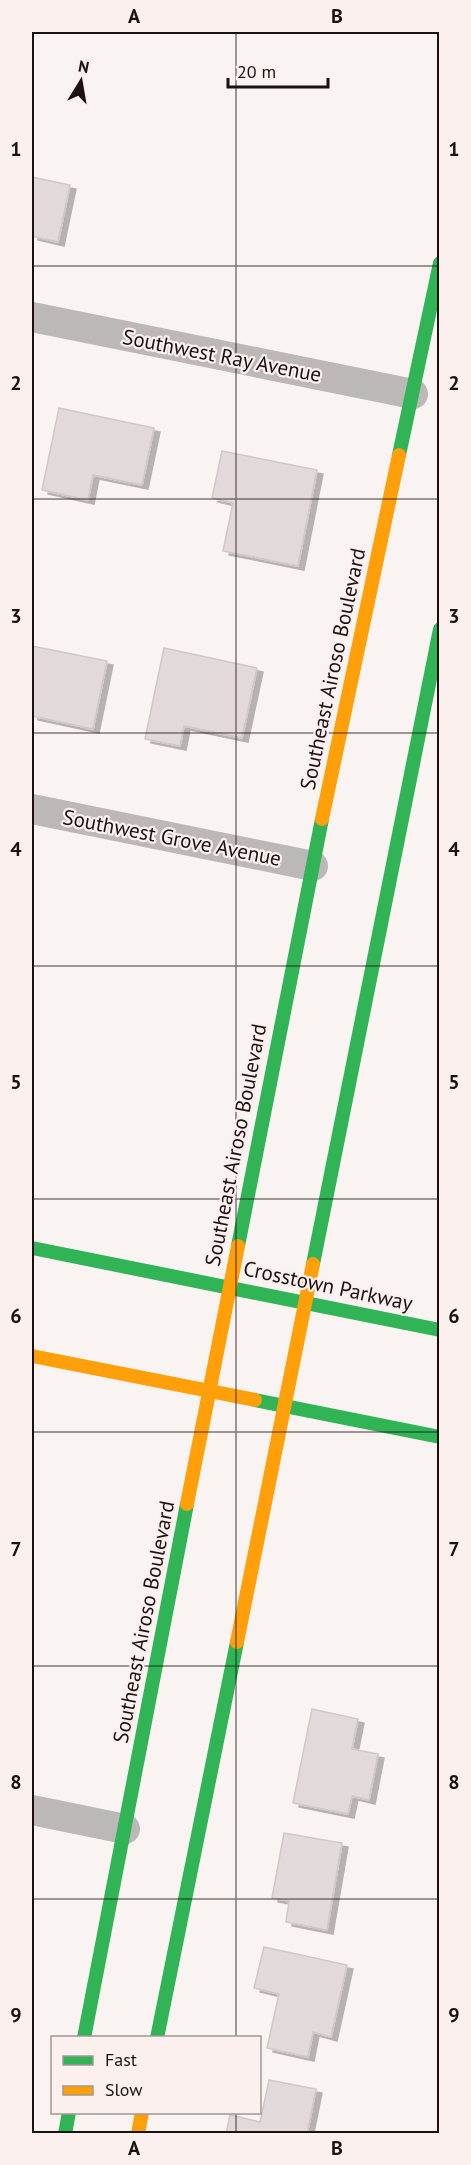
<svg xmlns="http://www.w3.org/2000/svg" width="471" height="2165" font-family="'PT Sans',sans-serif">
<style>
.building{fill:#e2dada;stroke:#d0c8c7;stroke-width:1.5;filter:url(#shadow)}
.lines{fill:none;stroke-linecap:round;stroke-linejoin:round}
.street{stroke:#bdb8b8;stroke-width:30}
.fast{stroke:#30b455;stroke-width:14}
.slow{stroke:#ff9f0a;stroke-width:14}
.grid{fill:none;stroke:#1b1111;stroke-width:1.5;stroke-opacity:0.55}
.labels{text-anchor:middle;stroke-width:4.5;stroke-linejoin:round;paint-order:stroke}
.street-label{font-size:21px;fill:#1b1111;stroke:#fcf0ef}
.neatline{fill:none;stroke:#1b1111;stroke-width:2}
.grid-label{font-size:20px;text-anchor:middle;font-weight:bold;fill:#1b1111}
</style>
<defs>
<filter id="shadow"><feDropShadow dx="6" dy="4" stdDeviation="0" flood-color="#0004"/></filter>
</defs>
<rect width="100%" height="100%" fill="#f9f3f2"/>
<!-- building -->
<g class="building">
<path d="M32,177L70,185L58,242L32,236Z"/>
<path d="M59,408L154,428L142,485L93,475L88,500L42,490Z"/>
<path d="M222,451L317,470L298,566L223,551L233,503L212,498Z"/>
<path d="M32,646L107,661L93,729L32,716Z"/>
<path d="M164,648L257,668L242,738L184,726L180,746L145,739Z"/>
<path d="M312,1709L358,1719L352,1749L378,1754L369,1800L352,1796L348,1814L293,1803Z"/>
<path d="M284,1833L342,1843L327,1930L286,1922L289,1901L272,1898Z"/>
<path d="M264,1947L347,1965L331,2037L313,2032L308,2057L267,2048L279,1994L254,1988Z"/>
<path d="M269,2080L316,2089L307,2134H226L230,2115L260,2122Z"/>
</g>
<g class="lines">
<!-- street -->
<g class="street">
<path d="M32,317L413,394"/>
<path d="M32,809L313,866"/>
<path d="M32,1810L125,1829"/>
</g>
<!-- fast -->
<g class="fast">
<path d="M399,455L440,263"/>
<path d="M238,1246L322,819"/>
<path d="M32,1248L440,1330"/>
<path d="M313,1264L440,629"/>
<path d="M255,1400L440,1437"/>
<path d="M84,2038L187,1504"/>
<path d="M157,2038L237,1642"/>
<path d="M65,2134L69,2112"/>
</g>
<!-- slow -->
<g class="slow">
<path d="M322,819L399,455"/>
<path d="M32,1356L255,1400"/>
<path d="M187,1504L238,1246"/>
<path d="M237,1642L313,1264"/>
<path d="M138,2134L142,2112"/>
</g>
</g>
<!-- grid -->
<path class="grid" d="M236,32V2038M32,266H440M32,499H440M32,733H440M32,966H440M32,1199H440M32,1432H440M32,1666H440M32,1899H440M236,2112V2134"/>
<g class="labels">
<!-- street labels -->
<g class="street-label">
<text transform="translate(222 356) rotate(11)" y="7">Southwest Ray Avenue</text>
<text transform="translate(333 669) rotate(-78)" y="7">Southeast Airoso Boulevard</text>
<text transform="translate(172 838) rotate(11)" y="7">Southwest Grove Avenue</text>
<text transform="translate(236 1145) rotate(-79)" y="7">Southeast Airoso Boulevard</text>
<text transform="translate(328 1286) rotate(12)" y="7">Crosstown Parkway</text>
<text transform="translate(144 1622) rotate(-79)" y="7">Southeast Airoso Boulevard</text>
</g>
</g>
<!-- border -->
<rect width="471" height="2165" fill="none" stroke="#fcf0ef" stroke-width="66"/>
<!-- legend -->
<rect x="51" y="2036" width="210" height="78" fill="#fcf0ef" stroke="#a29796" stroke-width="1.5"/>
<rect x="63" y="2056" width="30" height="9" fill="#30b455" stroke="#a29796" stroke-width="1.5"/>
<text x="105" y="2066" font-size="18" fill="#1b1111">Fast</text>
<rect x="63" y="2086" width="30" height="9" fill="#ff9f0a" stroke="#a29796" stroke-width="1.5"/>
<text x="105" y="2096" font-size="18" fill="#1b1111">Slow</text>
<!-- north arrow -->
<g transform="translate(81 81) rotate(11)" stroke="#fcf0ef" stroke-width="4.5" paint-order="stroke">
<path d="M0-4.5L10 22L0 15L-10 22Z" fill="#1b1111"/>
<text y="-9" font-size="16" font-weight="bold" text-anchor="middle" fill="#1b1111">N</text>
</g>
<!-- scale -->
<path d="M228 78v9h100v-9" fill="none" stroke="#1b1111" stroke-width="3"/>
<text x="237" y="78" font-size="18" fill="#1b1111" stroke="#fcf0ef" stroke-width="4.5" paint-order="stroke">20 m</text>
<rect x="33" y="33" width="405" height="2099" class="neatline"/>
<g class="grid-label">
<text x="134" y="23">A</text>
<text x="337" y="23">B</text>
<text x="16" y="156">1</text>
<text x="454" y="156">1</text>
<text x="16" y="390">2</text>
<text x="454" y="390">2</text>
<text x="16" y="623">3</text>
<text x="454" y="623">3</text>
<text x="16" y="856">4</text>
<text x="454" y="856">4</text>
<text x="16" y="1089">5</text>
<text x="454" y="1089">5</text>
<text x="16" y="1323">6</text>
<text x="454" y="1323">6</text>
<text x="16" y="1556">7</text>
<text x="454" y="1556">7</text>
<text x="16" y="1789">8</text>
<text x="454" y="1789">8</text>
<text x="16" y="2022">9</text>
<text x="454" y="2022">9</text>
<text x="134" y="2155">A</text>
<text x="337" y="2155">B</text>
</g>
</svg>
